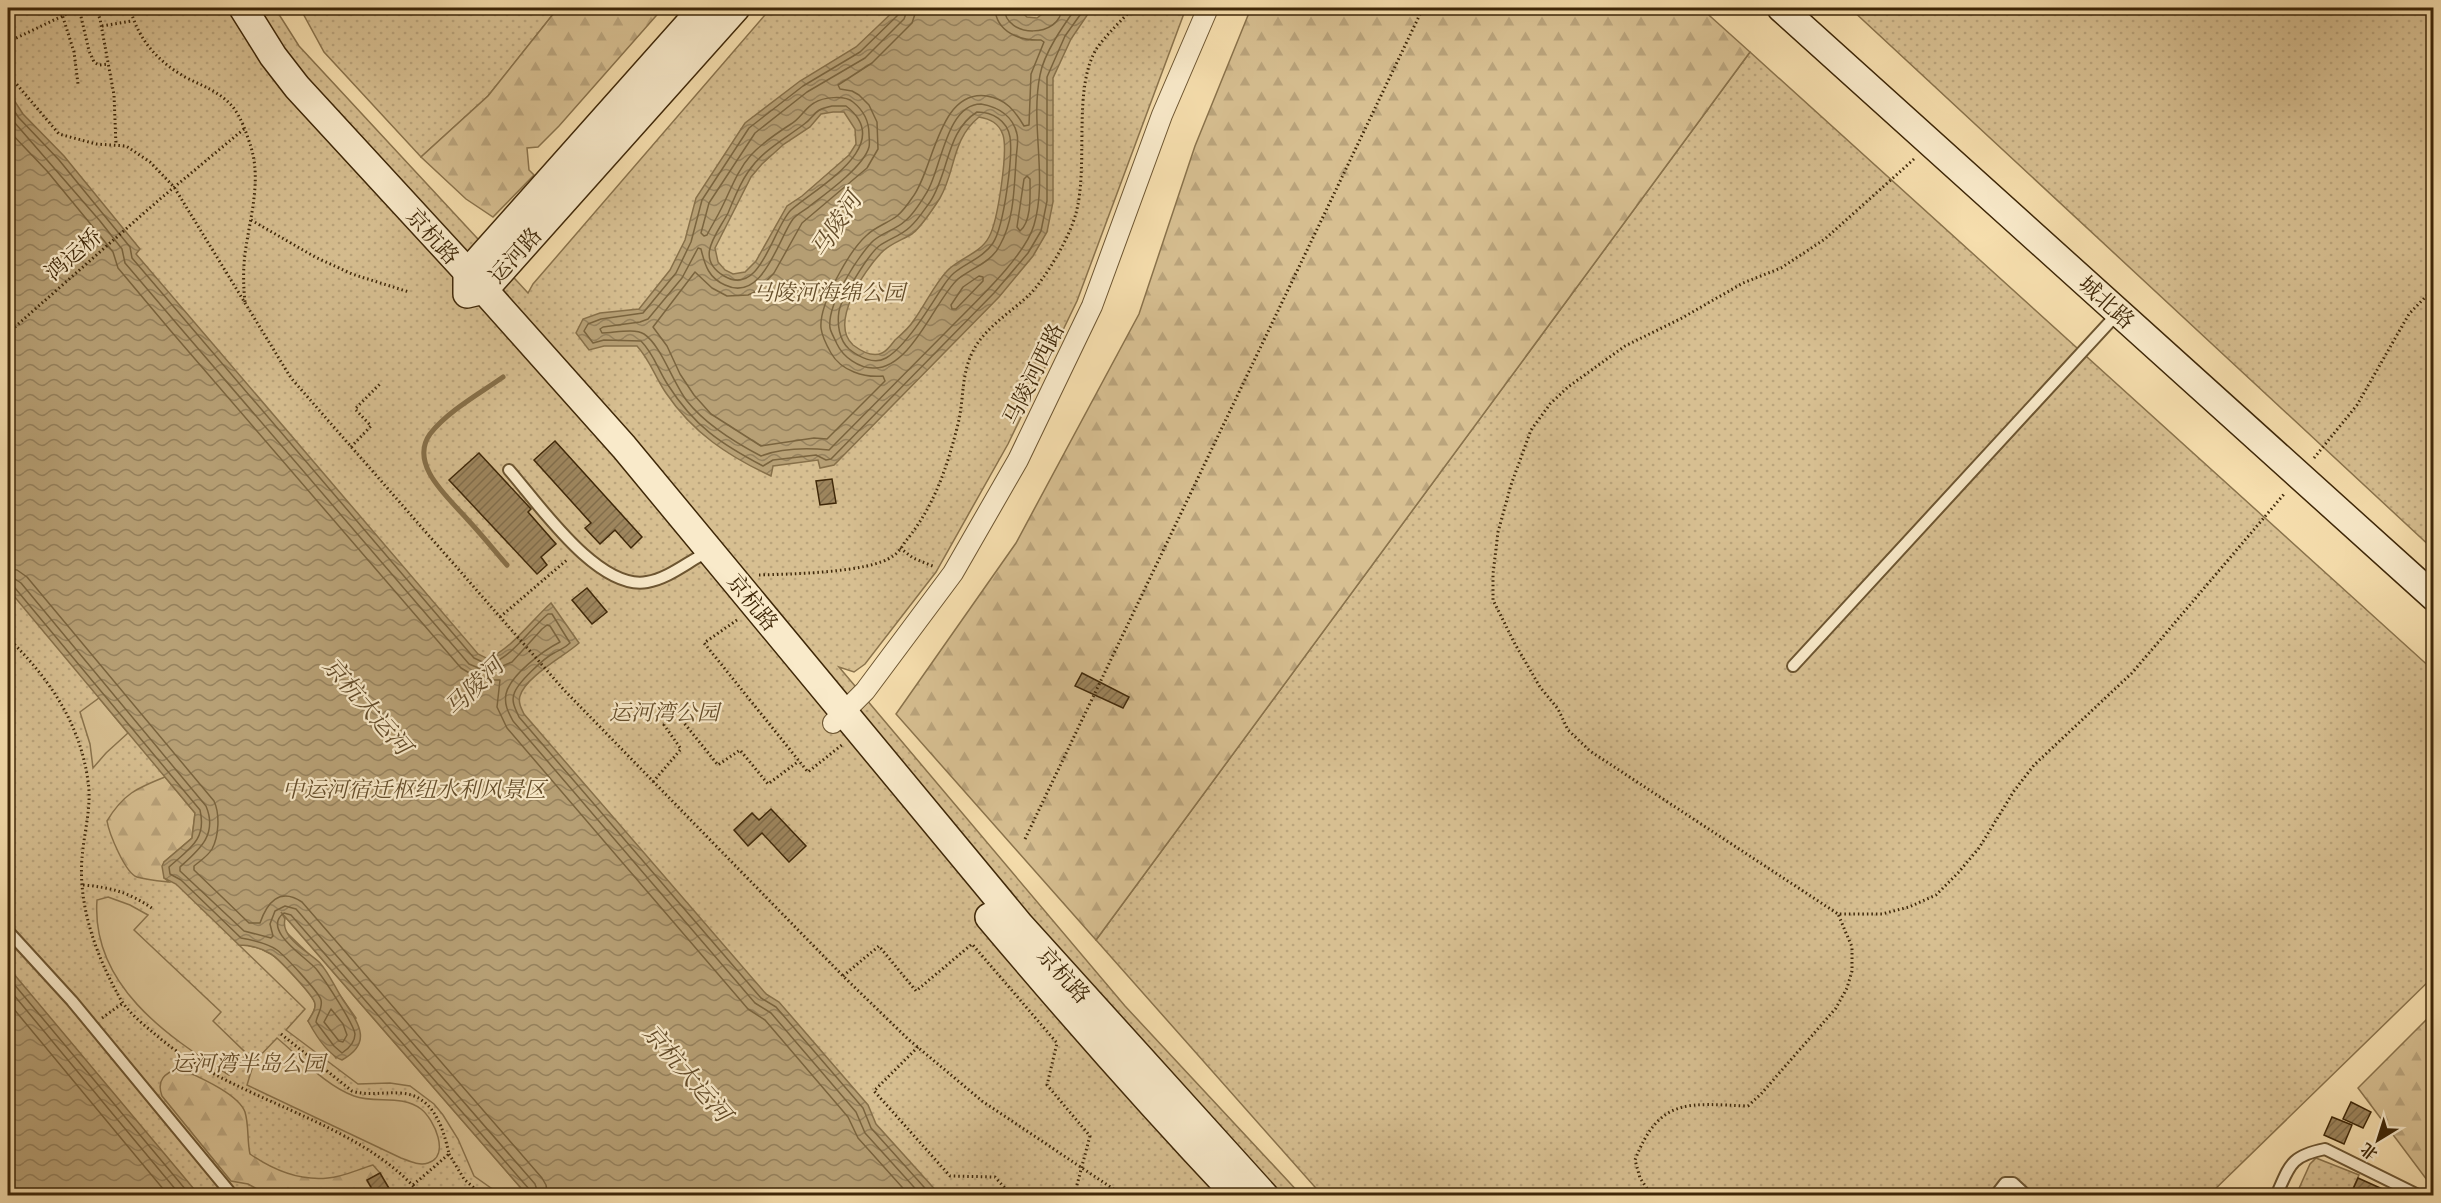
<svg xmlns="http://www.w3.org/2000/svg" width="2441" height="1203" font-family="'Gentium Book Plus','Noto Serif SC',serif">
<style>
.grass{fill:url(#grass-dots);stroke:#8a734c;stroke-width:1.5}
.forest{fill:url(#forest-firs);stroke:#8a734c;stroke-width:1.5}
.garden{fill:#d7bf91;stroke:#8a734c;stroke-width:1.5}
.water{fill:url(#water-waves);stroke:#877049;stroke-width:1.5;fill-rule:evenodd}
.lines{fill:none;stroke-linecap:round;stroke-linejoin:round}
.shore{stroke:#7a643e;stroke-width:1.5}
.stream{stroke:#877049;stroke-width:5}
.building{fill:url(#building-hatch);stroke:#3e2708;stroke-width:1.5}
.lane-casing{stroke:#6c5531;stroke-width:14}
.street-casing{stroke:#6c5531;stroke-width:22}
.secondary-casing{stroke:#3e2708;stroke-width:30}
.path{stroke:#3e2708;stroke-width:3;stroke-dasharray:1.5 3;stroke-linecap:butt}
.lane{stroke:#f9eaca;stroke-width:10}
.street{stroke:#f9eaca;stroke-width:20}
.secondary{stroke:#f9eaca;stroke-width:27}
.labels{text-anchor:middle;stroke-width:4.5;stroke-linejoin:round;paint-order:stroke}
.street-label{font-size:22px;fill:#3e2708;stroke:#f9eaca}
.park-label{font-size:22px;font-style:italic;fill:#644d2a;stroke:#f9eaca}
.water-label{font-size:24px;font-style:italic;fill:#624b29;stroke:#f9eaca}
</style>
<defs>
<pattern id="grass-dots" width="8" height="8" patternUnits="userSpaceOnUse" patternTransform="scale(1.5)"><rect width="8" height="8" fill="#d7bf91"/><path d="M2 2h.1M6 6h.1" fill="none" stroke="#baa47c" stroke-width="1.8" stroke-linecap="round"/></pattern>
<pattern id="forest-firs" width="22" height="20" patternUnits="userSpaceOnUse" patternTransform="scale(1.5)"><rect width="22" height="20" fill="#d7bf91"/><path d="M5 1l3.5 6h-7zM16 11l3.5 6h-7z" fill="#baa47c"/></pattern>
<pattern id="water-waves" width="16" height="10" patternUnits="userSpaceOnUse" patternTransform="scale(1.5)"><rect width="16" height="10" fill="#b7a075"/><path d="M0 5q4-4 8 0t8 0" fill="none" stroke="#96825e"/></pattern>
<pattern id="building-hatch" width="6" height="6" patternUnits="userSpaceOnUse" patternTransform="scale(1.5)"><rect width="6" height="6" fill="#9e865e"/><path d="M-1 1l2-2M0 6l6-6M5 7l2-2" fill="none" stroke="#826e4c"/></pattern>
</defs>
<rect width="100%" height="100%" fill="#f6dead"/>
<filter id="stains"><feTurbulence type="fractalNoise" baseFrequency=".00333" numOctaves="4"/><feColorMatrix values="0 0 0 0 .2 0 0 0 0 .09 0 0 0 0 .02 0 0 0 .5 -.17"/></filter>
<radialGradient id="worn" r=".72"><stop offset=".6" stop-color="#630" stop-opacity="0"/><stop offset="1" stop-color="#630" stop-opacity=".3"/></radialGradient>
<!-- grass -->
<g class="grass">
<path d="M8,8H275L299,46L528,293L533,284L771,8H1186L1077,301L1008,444L936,572L865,664L854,672L839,667L1125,1006L1301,1195H8Z"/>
<path d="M300,8H558L488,96L421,157L324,52Z"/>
<path d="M1850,8H2433V549Z"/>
<path d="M1750,52L2433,670V977L2209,1195H1322L1096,940Z"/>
<path d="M2316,1158L2359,1175L2350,1195H2296L2310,1164Z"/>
</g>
<!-- forest -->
<g class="forest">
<path d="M558,8H663L559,126L538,147L527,148L529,170L534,175L493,217L466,199L421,157L488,96Z"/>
<path d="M1251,8H1701L1750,52L1096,940L896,714L1016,543L1139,314L1195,146Z"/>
<path d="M165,777L195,813L192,838L164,862V878L169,882C159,881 147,880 137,877C125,873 109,833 107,821C123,794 137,788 165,777Z"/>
<path d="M2433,1013V1188L2358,1088Z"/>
<path d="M179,1068C196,1076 238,1093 245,1112C249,1125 247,1141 250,1154C273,1170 300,1181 328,1178C343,1177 359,1169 373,1165L380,1173L367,1181L376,1195H268L248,1184L231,1181L162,1096C156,1080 165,1073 179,1068Z"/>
</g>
<!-- garden -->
<g class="garden">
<path d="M99,698L128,733L106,753L93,768L90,744L80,712Z"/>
<path d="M267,896L527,1195H501L474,1176L458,1139L443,1115L434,1104L410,1086L390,1083L358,1084L286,1030L305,1009L239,945C250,945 261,948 271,954C278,958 315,996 315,1004C316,1010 311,1016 308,1021L336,1058L356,1018L315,960L286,932Z"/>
<path d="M108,897L130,905L148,915L134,930L221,1012L213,1021L246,1053L239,1066L229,1075C166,1036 91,984 97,900Z"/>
<path d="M277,1038C301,1058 326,1086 354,1096C375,1104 402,1094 421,1109C434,1119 451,1156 428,1163C419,1166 409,1161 401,1158L247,1085L254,1062Z"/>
</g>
<!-- water -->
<g class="water">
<path d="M897,8H1017L1027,17L1037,18L1050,8H1092L1071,39L1053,78V202L1047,232L1033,256L999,297L834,465L820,468L818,460L773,466L771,476C728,456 693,433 666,393C655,377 650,360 637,346H604L589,350L576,333L583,319L600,313L639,309L670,270L685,240L696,198L745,123L800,81L856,47ZM833,112H844L855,129L856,144L849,155L802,196L787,206L756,261L745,272L733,274L725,270L718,262L715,248L751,177L762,164L784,144L810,127L821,114ZM979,117C990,119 999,123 1003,135C1008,151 998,221 989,237C980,254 959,258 947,271C934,285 925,305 914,320C909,328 902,334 895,340C892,344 887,351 882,353C872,358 861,351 853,345C829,323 864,271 881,253C889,244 902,240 912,234C922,226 933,209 940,198C956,171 951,140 979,117Z"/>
<path d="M8,91L23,114L64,156L140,249L136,254L478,654L488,659C513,647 530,622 551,603L579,643C565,656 526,676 520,696C518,702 521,708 524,714L766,994L779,1002L868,1105L876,1124L940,1195H527L281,912L285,919C280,938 309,952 320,963C328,972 334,985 340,995C354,1018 377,1041 342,1060C328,1055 315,1034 308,1021C311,1016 316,1010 315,1004C315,997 278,958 271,954C261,948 250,945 239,945L176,884L164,878L162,866L164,862L192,838L195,813L8,589Z"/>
<path d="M8,967L199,1195H8Z"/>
</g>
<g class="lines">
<!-- shore -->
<g class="shore">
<path d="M900,8L899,14L860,52L803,86L749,128L702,200L691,242L676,273L643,313L601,319L588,324L584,331L593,343L604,340L641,341C654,354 658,370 668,385C694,426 721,444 763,466L773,460L816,455L826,460L831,459L994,293L1028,253L1041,231L1047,201V77L1065,36L1085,8"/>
<path d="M908,8L904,19L865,58L807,92L755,133L709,203L701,233L704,236L707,235C711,227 716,219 720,211C730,192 736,172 751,155C762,143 777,133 791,124C800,119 805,108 814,103C823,97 845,95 853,102C863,110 869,121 869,134C869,138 870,143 869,147C864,166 827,193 811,205C806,210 798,213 793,219C778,239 763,303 725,285C709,278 705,266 701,249L698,248L682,278L648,319L640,322L603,327L600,329L602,333C614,333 634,328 644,334C661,345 673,383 687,401C706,425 734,442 761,456C782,448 808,448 829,450C869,410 908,370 948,330C972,305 1025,257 1034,225C1048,177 1030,125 1040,75C1044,53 1063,26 1076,8"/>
<path d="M917,8L912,23L872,63L838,85L840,89L852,91L859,95L869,105L877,122L878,149L867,168L802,223L774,273L757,291L748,295L727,296L712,288L695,272L653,327L667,346L680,374L694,395L711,414L761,446L814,438L827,439L885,381L883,376C865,378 841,371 831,353C827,346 822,336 821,328C819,304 849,251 867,235C875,227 888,223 897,216C903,211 908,204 912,198C934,170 938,89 987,96C1006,99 1015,111 1024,126L1029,125L1031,74L1044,42L1041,40C1020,41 996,32 995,8"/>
<path d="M1004,8C1006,39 1060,38 1062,8"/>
<path d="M8,102L19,118L59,160L130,247L132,258L474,658L489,665C514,655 528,631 548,614H552L570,643C565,648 561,649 554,653C544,658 517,683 514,694C511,702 516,710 519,717L761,998L776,1007L863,1108L871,1128L932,1196"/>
<path d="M981,104C998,107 1013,116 1017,134C1019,142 1016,153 1016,161C1014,189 1014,220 1000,245C992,262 972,268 958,279C936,298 911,370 873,368C859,368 843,357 837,344C835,339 831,333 830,328C827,304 856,260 871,243C880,233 896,230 905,221C914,214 921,202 927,192C941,170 946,104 981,104Z"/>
<path d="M832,106H846C897,145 817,187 791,210C773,227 761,298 724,276C694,258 717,234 728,213C734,199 739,185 748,172C762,151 783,140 803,125C817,115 812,110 832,106Z"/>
<path d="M977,112C992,112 1007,120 1010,137C1013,157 1004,226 993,243C984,257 966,263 954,273C948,278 944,285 940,291C928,310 905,347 886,358C874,365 859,357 849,349C839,340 837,324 839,311C842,297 868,255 879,246C889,239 902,235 910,227C918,220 924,210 930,202C949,174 946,131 977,112Z"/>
<path d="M8,115L100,221L122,249L125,263L177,324L469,664L488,672L512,662L542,629L547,625L550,626L560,642C544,650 510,675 506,694C504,704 508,712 513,721L755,1003L771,1013L856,1112L865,1133L922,1196"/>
<path d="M8,130L47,171L93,227L113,252L118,268L170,330L461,668L481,680H500L497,707L507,728L748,1009L765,1020L848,1117L858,1138L910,1196"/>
<path d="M1027,176L1030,179C1030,194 1032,221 1020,231L1017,227L1024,179Z"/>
<path d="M979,276L983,277V281L956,309H952L951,305L963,287Z"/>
<path d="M8,569L17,570L27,577L214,801C220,814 219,836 212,849C208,856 200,861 194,866V870L249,923H260C267,903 279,887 302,902L542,1178L546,1185L548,1196"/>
<path d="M8,578L15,579L21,583L206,806C218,835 199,850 180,867V871L244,931L271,938L273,936L270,924L275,911L285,906L296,909L535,1184L539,1196"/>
<path d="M8,586L15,588L200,810C207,840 189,849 169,867L170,874L181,880L241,938C252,940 267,943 277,950C284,955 319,992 321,1000C323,1008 317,1015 316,1022L334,1046L342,1053C348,1049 355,1042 355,1034C354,1024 324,979 317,970C309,959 260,930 284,913L291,915L529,1189L531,1196"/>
<path d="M8,977L191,1196"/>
<path d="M8,988L181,1196"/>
<path d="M8,1002L169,1196"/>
<path d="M331,1009L343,1024L347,1035L343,1042L339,1041L324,1022Z"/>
</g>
<!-- stream -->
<path class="stream" d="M503,377C479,394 448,411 430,434C408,465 450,499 468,520C481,534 494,550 507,565"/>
</g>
<!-- building -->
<g class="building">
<path d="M555,441L642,537L631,548L615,530L600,544L585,528L591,523L534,460Z"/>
<path d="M479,453L531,509L528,512L556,544L541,557L547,565L537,574L449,480Z"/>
<path d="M832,479L836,503L820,505L816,481Z"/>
<path d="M587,588L607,612L592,624L572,600Z"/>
<path d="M1082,673L1129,697L1123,708L1075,686Z"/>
<path d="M771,809L806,846L789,862L762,833L748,846L734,830L752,813L759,820Z"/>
<path d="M2351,1102L2371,1112L2363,1128L2343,1119Z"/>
<path d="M2332,1117L2352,1125L2344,1144L2324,1135Z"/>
<path d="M380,1173L390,1190L376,1196L367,1180Z"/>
<path d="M2358,1178L2398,1196H2350Z"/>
</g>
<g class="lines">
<defs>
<g id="lane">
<path d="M509,470C538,503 598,591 647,582C666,579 684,565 700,556"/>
<path d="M1793,666L2118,313"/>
<path d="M8,931L72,1001L233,1196"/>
<path d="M1995,1196L2005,1183H2013L2027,1196"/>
<path d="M2276,1196C2290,1165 2290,1156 2325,1149L2420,1196"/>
</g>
<path id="street" d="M833,723L865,691L953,573L1018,460L1092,306L1162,115L1208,8"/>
<g id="secondary">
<path d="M243,8L273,56L297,87L484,290L624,447L1020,925L1265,1196"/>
<path d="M703,8L467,273V294L484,290L736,8"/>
<path d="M1781,8L2434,597"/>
<path d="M989,917C1069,1012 1151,1105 1237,1196"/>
</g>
</defs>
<!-- lane casing -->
<use href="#lane" class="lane-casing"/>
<!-- street casing -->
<use href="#street" class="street-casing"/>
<!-- secondary casing -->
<use href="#secondary" class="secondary-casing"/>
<!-- path -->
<g class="path">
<path d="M60,8L74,52L78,84"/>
<path d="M79,8L89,51L94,62L99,65L109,64"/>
<path d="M96,8L100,19L114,95L116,145"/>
<path d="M130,8C138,39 157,61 185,77C202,86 219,91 232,106C241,116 247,135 251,147C261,180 251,214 246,247C243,265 243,283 245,302"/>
<path d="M102,26L132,21"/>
<path d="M8,42L79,8"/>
<path d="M8,74L59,134L96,144L126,146L150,162L174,187L291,378L564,690L843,976L908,1039L982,1101L1124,1196"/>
<path d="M1914,159L1825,239L1781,268L1743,283L1682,318L1625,346L1568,387L1550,404L1531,430L1511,485L1498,532L1493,574V600L1515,644L1540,687L1558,709L1568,730L1590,751L1838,914H1882L1909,907L1936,895L1958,873L1979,848L2014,791L2034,765L2132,673L2285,493"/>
<path d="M251,220L315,257L352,274L409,292"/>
<path d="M8,333L160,199L244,129"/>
<path d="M351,447L371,426L355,409L380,384"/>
<path d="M2314,458L2357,405L2409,314L2434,288"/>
<path d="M900,548L913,558L935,567"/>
<path d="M759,575C789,574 870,573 893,556C898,553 902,547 905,542C934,507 947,468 958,424C964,400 961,376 972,353C983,329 1010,313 1029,295C1046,278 1070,237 1076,213C1089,165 1072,87 1097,48C1107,34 1121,21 1133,8"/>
<path d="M500,617L568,559"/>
<path d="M737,620L704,643L808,772L843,744"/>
<path d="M8,638C49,678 80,723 88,781C92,806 84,832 82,858C78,907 97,958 121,1000C129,1013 144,1025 156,1035C234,1103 358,1118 422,1196"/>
<path d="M653,782L681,749L664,725L676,713L718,765L740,750L768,784L799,761"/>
<path d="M1025,839L1423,8"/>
<path d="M83,885C110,887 131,893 153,909"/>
<path d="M843,976L879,946L916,991L972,944L1057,1043L1047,1085L1090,1136L1074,1196"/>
<path d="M102,1018L123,1003"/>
<path d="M281,1034L352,1091C368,1096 382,1092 399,1093C433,1094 443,1127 449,1154L413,1185"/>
<path d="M918,1047L874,1091L950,1176L995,1177L1012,1196"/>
<path d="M449,1154L464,1179L483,1196"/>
<path d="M1652,1196L1640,1178L1635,1160C1660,1096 1689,1104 1748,1106L1761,1094L1836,1008L1847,988L1852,971V947L1838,914"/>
</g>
<!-- lane -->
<use href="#lane" class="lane"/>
<!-- street -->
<use href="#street" class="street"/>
<!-- secondary -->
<use href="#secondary" class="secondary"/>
</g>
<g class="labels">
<!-- street labels -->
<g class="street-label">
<text transform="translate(433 236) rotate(48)" y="8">京杭路</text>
<text transform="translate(73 254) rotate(-41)" y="8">鸿运桥</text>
<text transform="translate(515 255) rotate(-48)" y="8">运河路</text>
<text transform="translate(2107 302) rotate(42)" y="8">城北路</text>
<text transform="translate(1033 374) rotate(-64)" y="8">马陵河西路</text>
<text transform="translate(753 602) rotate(51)" y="8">京杭路</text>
<text transform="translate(1064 975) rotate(48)" y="8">京杭路</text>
</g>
<!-- park labels -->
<g class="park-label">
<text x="828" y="300">马陵河海绵公园</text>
<text x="664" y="720">运河湾公园</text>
<text x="414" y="797">中运河宿迁枢纽水利风景区</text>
<text x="248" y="1071">运河湾半岛公园</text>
</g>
<!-- water labels -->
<g class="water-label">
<text transform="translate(836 225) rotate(-57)" y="8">马陵河</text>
<text transform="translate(474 687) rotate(-45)" y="8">马陵河</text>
<text transform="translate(367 706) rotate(49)" y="8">京杭大运河</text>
<text transform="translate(687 1073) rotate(49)" y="8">京杭大运河</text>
</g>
</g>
<!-- margin -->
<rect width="2441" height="1203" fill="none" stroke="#f6dead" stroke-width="30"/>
<rect x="9" y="9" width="2423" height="1185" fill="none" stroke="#3e2708" stroke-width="3"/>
<rect x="15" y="15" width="2411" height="1173" fill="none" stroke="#3e2708" stroke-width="1.5"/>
<!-- north arrow -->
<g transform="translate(2378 1140) rotate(218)" stroke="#f9eaca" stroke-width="4.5" paint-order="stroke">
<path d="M0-4.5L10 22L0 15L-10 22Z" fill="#3e2708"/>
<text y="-9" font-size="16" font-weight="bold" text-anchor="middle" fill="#3e2708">北</text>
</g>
<rect width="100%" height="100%" filter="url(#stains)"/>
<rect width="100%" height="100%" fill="url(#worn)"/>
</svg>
